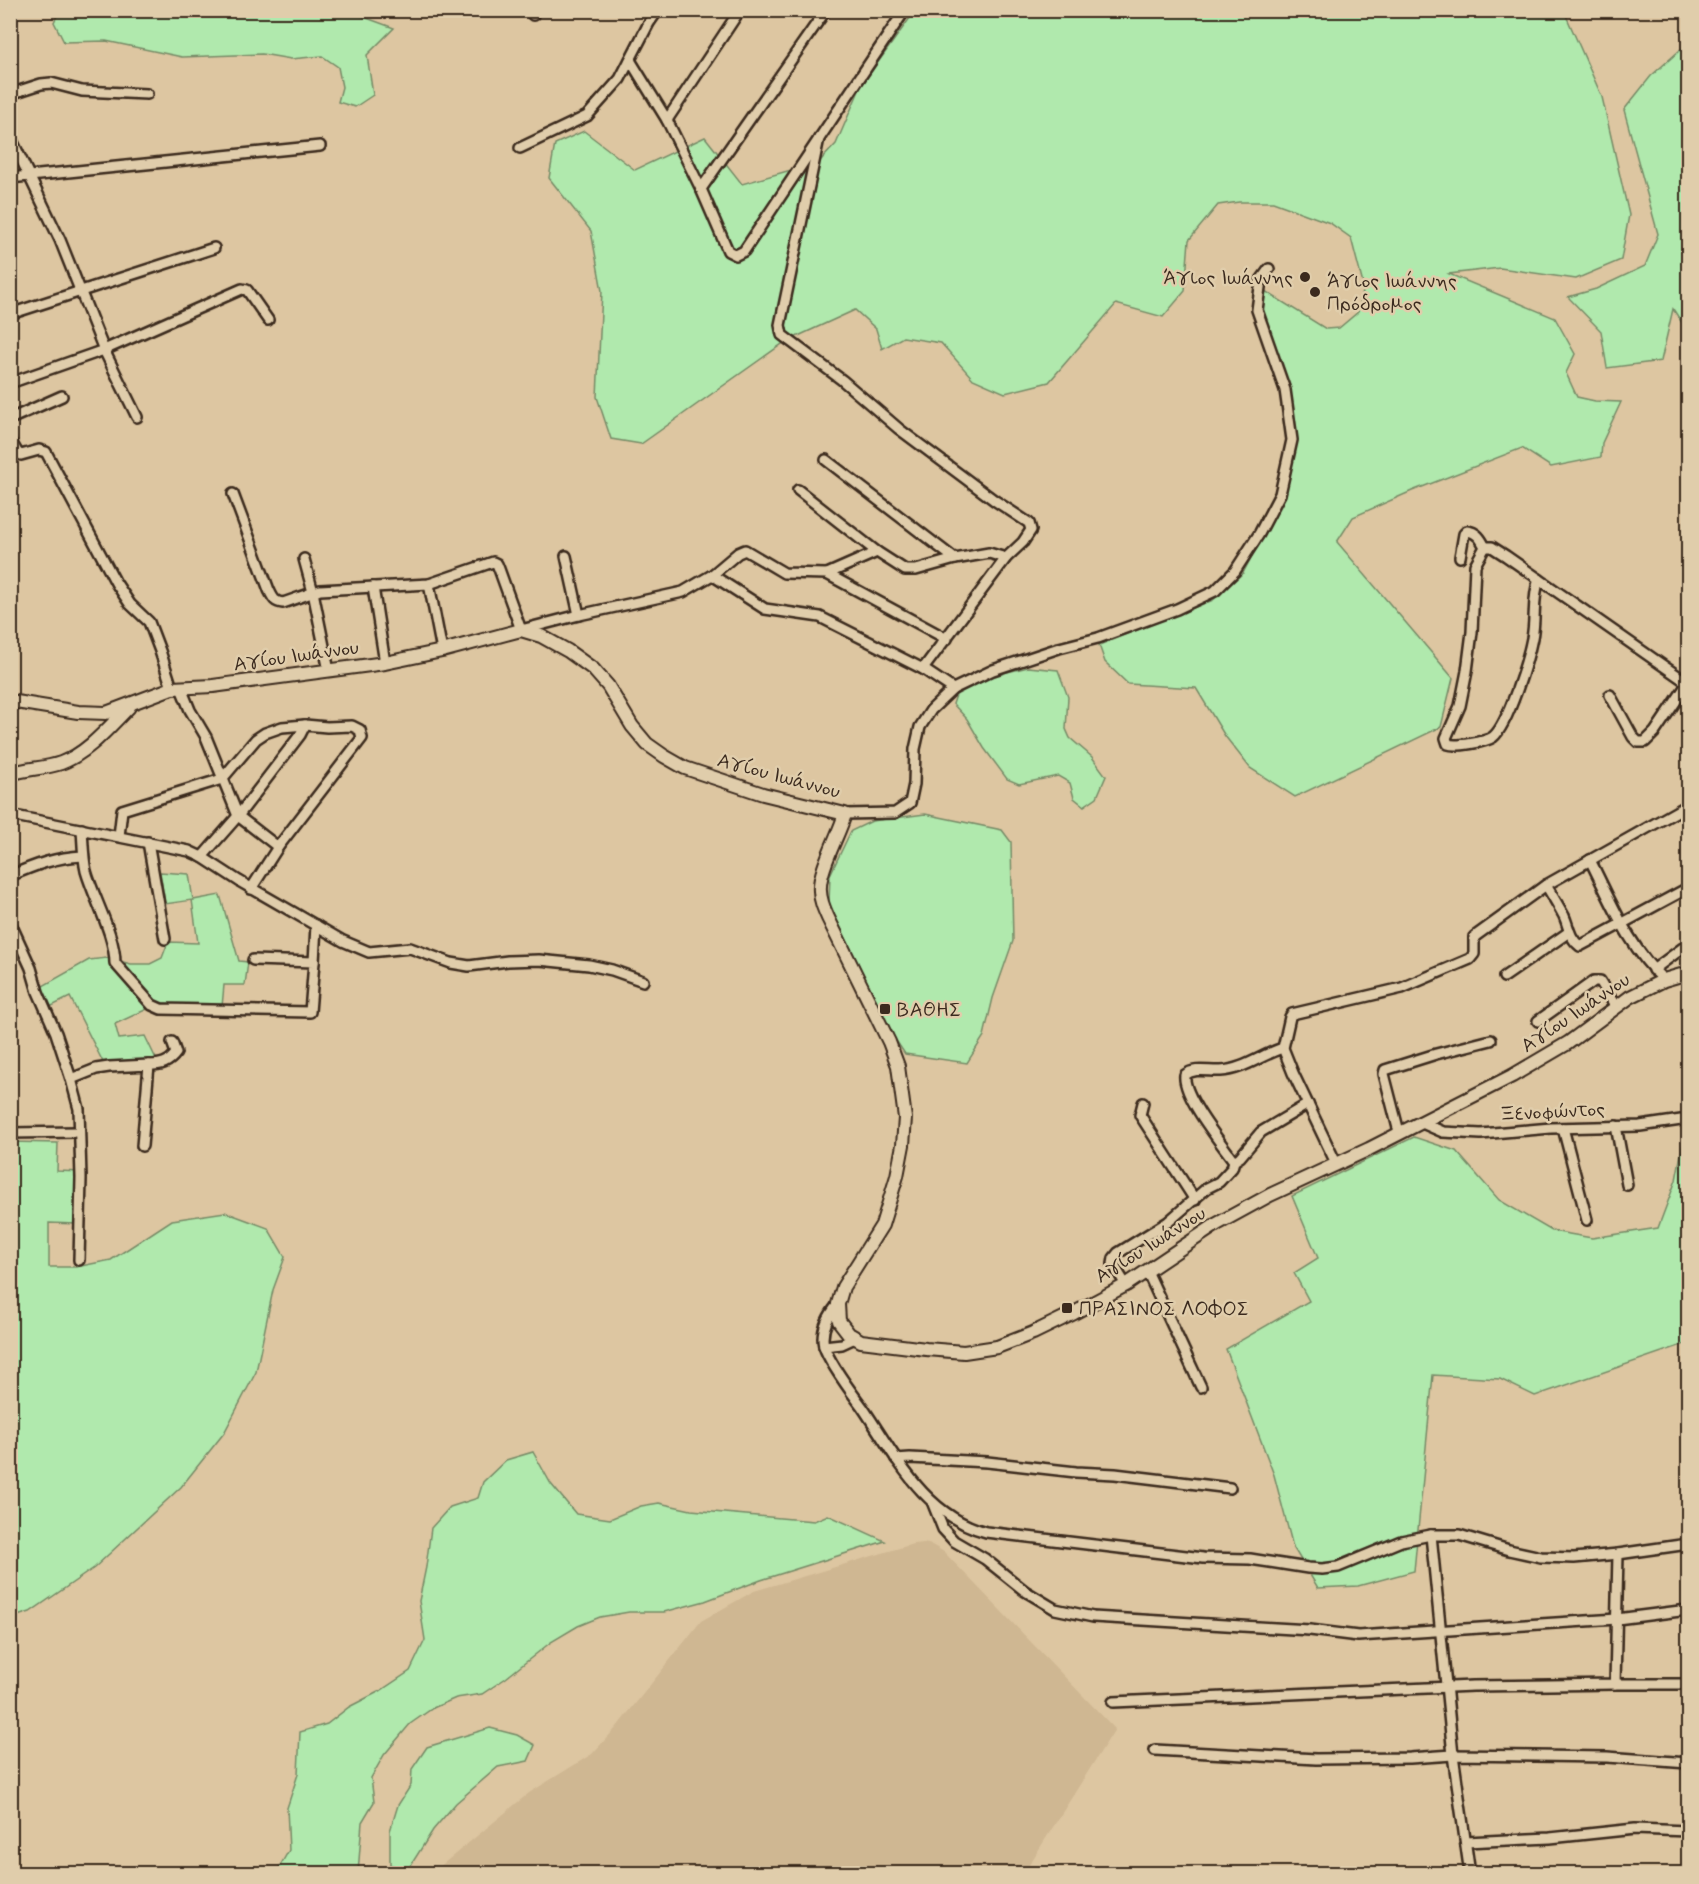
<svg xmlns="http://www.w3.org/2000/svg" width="1699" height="1884" font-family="Mynerve,sans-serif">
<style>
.built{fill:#cfb792}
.green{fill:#b0e9ad;stroke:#768a66;stroke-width:1.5}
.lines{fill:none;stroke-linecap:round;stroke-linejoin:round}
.minor-casing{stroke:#3b2a1e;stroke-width:14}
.tertiary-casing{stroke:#3b2a1e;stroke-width:16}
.minor{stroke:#e0cdab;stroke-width:9}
.tertiary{stroke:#e0cdab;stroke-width:12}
.poi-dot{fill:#3b2a1e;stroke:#e0cdab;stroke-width:2}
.labels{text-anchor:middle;stroke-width:5;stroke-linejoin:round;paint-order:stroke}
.poi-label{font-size:20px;fill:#3b2a1e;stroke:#e0cdab;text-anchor:start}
.street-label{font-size:20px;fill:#3b2a1e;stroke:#e0cdab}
</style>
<rect width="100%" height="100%" fill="#ddc6a1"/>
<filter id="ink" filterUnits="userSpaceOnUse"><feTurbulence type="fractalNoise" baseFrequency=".0167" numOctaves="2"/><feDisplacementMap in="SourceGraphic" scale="12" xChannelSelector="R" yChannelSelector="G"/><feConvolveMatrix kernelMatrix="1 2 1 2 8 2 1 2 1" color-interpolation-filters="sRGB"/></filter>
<g filter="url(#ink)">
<!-- built -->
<path class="built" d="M924,1543L932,1545L944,1552L1115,1729L1024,1873H432L529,1793L592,1754L616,1728L701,1621L754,1591L913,1544Z"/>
<!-- green -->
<g class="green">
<path d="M60,10L355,11L364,17L394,28L367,55L373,95L355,107L338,102L342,87L338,67L322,56L291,59L262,54L182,57L106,41L64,42L54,22Z"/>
<path d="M915,11H1564L1602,97L1629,215L1621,260L1576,279L1500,268L1449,274L1555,318L1575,354L1566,373L1577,397L1595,401L1621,402L1602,443L1601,457L1551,467L1522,448L1412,491L1353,517L1337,542L1453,678L1441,727L1295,797L1250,768L1225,736L1196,688L1128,684L1105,662L1099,645L1213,600L1243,573L1271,520L1294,424L1257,301L1265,291L1326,329L1339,328L1358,312L1364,288L1351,238L1330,223L1273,202H1239L1218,205L1189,240L1185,291L1163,317L1116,304L1049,382L1005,393L973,379L941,343L903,337L882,349L876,329L855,310L785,342L641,444L611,439L597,397L602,291L591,231L549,178L555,144L584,131L635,170L705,137L742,184L819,162L836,144L861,86Z"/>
<path d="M1688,43V332L1673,309L1661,361L1607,368L1601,331L1568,297L1596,289L1645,266L1658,234L1624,110L1651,76Z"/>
<path d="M1028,667L1058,670L1068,697L1066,729L1070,738L1092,757L1106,776L1097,797L1084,806L1074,798L1070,783L1058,776L1019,784L1007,779L984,748L967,719L953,704L956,695L991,676Z"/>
<path d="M925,814L1002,830L1011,842L1013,941L993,998L984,1036L967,1063L905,1054L893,1036L829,903L830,875L851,831L872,821Z"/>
<path d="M160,872L189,874L193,900L220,895L239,961L248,962L245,985H224L222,1007L160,1003L115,1024L119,1039L145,1036L158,1063L105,1066L70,997L48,1008L41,987L89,960L107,958L131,964H150L162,958L168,942L198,943L192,900L165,904Z"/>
<path d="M1688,1127V1343L1535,1396L1500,1379L1433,1375L1414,1571L1358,1586L1318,1588L1293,1547L1274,1475L1226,1349L1309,1301L1294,1273L1318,1258L1292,1196L1414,1137L1456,1151L1499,1200L1552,1231L1592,1238L1658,1228L1676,1180L1686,1128Z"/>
<path d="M10,1142L58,1143L57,1171L83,1172L77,1224L49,1223V1267H76L111,1260L172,1220L225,1212L268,1228L285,1257L273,1290L256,1372L224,1433L181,1487L94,1568L30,1612L11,1618Z"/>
<path d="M533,1452L551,1484L576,1514L610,1519L641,1506L659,1503L691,1510L814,1521L828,1515L885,1541L761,1580L705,1601L664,1612H629L600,1617L578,1626L551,1642L506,1678L482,1694L456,1698L433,1708L410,1724L384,1755L371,1778L374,1802L362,1822L358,1873H276L289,1850L287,1808L298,1774L300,1732L327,1724L349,1707L380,1691L410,1671L425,1640L419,1601L426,1567L431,1528L450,1507L478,1498L483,1482L506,1460Z"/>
<path d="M490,1728L517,1735L535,1745L528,1761L498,1767L456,1803L433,1830L409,1868L390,1865V1831L398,1805L411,1785L412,1769L427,1747Z"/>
</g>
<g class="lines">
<defs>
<g id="minor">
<path d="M533,10V15"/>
<path d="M630,60L667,120L701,189L728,251L736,255L744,251L905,10"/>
<path d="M10,94L41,84L51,83L82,91L147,94"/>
<path d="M667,120L740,10"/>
<path d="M10,136L60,240L104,350L137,417"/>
<path d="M819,138L780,325L782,335L842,380L899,429L994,500L1029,523L1031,530L1023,542L1006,558L923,669"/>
<path d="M520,148L587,116L620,79L649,23L658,10"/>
<path d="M10,178L320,146"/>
<path d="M701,189L826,10"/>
<path d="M10,314L214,248"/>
<path d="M10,383L104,350L242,289L247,290L268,320"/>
<path d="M10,419L62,396"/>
<path d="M10,440L17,452L21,455L39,450L46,452L116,583L130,604L149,622L160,651L172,688"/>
<path d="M826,460L955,559"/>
<path d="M798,490L877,552L905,570H916L955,559L989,553L1006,558"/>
<path d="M233,494L269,590C273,598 274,602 283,603L320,590L429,584L493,562L497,564L499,569L521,630L579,615L683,592L712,575L738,553L745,550L784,573L827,574L877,552"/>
<path d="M1485,547H1492L1506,556L1688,683"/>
<path d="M566,556L579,615"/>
<path d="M1460,557L1464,534L1467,531C1477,532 1481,539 1485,547L1475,565L1472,632L1467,671L1460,706L1446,738L1448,744C1456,747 1486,742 1493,737C1508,725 1528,659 1532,638C1536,619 1532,598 1539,579"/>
<path d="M304,559L313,592L329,671"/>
<path d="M827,574L947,639"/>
<path d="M712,575L765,609L820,617L923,669L953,689"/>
<path d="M429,584L442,651"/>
<path d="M373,587L385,663"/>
<path d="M181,688L190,710L206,737L238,816L278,847"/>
<path d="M1610,695L1633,737L1638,742H1645L1655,732L1688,683"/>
<path d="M845,814L895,813L910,803L914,784L915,749L920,727L931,710L953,689L993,670L1059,648L1098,638L1177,609L1215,591L1235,571L1259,534L1280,494L1292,440L1285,390L1257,310L1261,280L1269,269"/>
<path d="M10,815L189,851L202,857L239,881L343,941L369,952L410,948L451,963L469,966L508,961L539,960L589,965L612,970L643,981"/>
<path d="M82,829C83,843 83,858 86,871C94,899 115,935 115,963L152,1005L161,1009L310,1012L314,962L253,960"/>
<path d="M119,836L122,810L222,779L256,739L265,733L282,727L305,725L327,727L352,726L360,730L362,738L278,847L251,889"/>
<path d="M148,842L165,939"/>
<path d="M202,857L238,816L300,735L305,725"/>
<path d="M1590,860C1611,901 1629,948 1664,980"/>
<path d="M10,876C35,865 56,857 83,856"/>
<path d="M1546,885C1552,895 1558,905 1564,916C1569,927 1569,938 1580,946L1688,888"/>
<path d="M10,922L31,968L38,992L56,1033L71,1079L79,1109L81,1178L79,1260"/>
<path d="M314,962L316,925"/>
<path d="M1653,970L1688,944"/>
<path d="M1504,977L1569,932"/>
<path d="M1538,1021L1594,981H1600L1616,1007"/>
<path d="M149,1065C161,1065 169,1063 176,1053L172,1042"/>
<path d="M71,1079L96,1069L109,1067L149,1065L142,1146"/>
<path d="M1143,1103L1140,1115L1195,1200"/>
<path d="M1420,1122L1443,1132L1481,1134L1551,1128L1640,1126L1688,1119"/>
<path d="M1616,1126L1627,1185"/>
<path d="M1563,1128L1587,1220"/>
<path d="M1399,1132L1384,1074L1385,1070L1436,1054L1491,1040"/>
<path d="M10,1133L78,1132"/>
<path d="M1234,1161C1221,1143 1182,1095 1185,1075C1195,1067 1209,1072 1221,1071C1243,1070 1263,1054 1283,1048"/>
<path d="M1336,1163L1293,1073L1283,1048L1290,1017L1292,1014L1402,988L1470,959L1474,954V937L1546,885L1688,805"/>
<path d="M1147,1271L1201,1387"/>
<path d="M1126,1285L1113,1264L1114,1258L1118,1253L1168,1222L1207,1188L1219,1182L1232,1168L1234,1161L1240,1157L1261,1132L1308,1104"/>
<path d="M838,1304C829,1315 820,1330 824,1346C829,1363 852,1393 863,1408C896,1457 925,1516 986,1532L1203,1558L1250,1559L1308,1568L1322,1569L1338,1567L1401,1541L1431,1535H1459L1509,1550L1541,1557L1574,1558L1618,1554L1688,1544"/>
<path d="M824,1346L842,1344L855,1338"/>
<path d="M896,1459L910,1458L987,1462L1076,1472L1115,1474L1230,1488"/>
<path d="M933,1504L943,1529L954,1541L985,1559L1025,1591L1055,1609L1093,1617L1310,1630L1358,1636L1617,1619L1688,1610"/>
<path d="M1431,1535L1453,1755L1470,1874"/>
<path d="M1615,1684H1688"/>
<path d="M1113,1702L1473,1686L1615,1684L1618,1554"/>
<path d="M1155,1750L1316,1759L1410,1758L1453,1755L1607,1757L1688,1763"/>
<path d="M1466,1842L1550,1838L1635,1829L1688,1831"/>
</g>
<g id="tertiary">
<path d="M10,701L78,712L106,713L172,688L213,686L385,663L442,651L521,630L541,636L568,651L593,669L608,686L632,726L647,744L664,756L685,768L763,794L845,814C839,835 818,871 820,891C820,900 824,909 828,918L889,1042L898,1066L905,1118L903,1145L897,1176L882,1225L843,1287L838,1304L839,1321L849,1334L861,1341L926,1349L964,1352L997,1347L1033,1333L1074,1313L1126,1285L1217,1224L1270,1195L1369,1149L1512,1076L1568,1043L1630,997L1664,980L1688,973"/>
<path d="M10,774C27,768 44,769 61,763C88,753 109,727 129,707"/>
</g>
</defs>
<!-- minor casing -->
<use href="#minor" class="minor-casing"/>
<!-- tertiary casing -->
<use href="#tertiary" class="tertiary-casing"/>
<!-- minor -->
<use href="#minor" class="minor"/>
<!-- tertiary -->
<use href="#tertiary" class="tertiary"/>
</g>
</g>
<!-- markers -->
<g class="poi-dot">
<circle cx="1305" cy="277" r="6"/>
<circle cx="1315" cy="292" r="6"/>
<rect x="879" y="1003" width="12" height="12" rx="3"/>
<rect x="1061" y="1302" width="12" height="12" rx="3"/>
</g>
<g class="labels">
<!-- poi labels -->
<g class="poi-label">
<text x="1293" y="284" text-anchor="end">Άγιος Ιωάννης</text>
<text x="1327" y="287">Άγιος Ιωάννης<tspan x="1327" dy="23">Πρόδρομος</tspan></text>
<text x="897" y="1016">ΒΑΘΗΣ</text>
<text x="1079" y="1315">ΠΡΑΣΙΝΟΣ ΛΟΦΟΣ</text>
</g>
<!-- street labels -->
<g class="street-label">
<text transform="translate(296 655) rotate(-8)" y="7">Αγίου Ιωάννου</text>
<text transform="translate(779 775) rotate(15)" y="7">Αγίου Ιωάννου</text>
<text transform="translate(1575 1012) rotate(-34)" y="7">Αγίου Ιωάννου</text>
<text transform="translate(1552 1111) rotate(-3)" y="7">Ξενοφώντος</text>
<text transform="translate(1150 1244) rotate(-32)" y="7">Αγίου Ιωάννου</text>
</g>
</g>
<!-- margin -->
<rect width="1699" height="1884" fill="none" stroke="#e0cdab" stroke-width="36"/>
<rect x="18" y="18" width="1663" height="1848" fill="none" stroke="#3b2a1e" stroke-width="2" filter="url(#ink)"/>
</svg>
